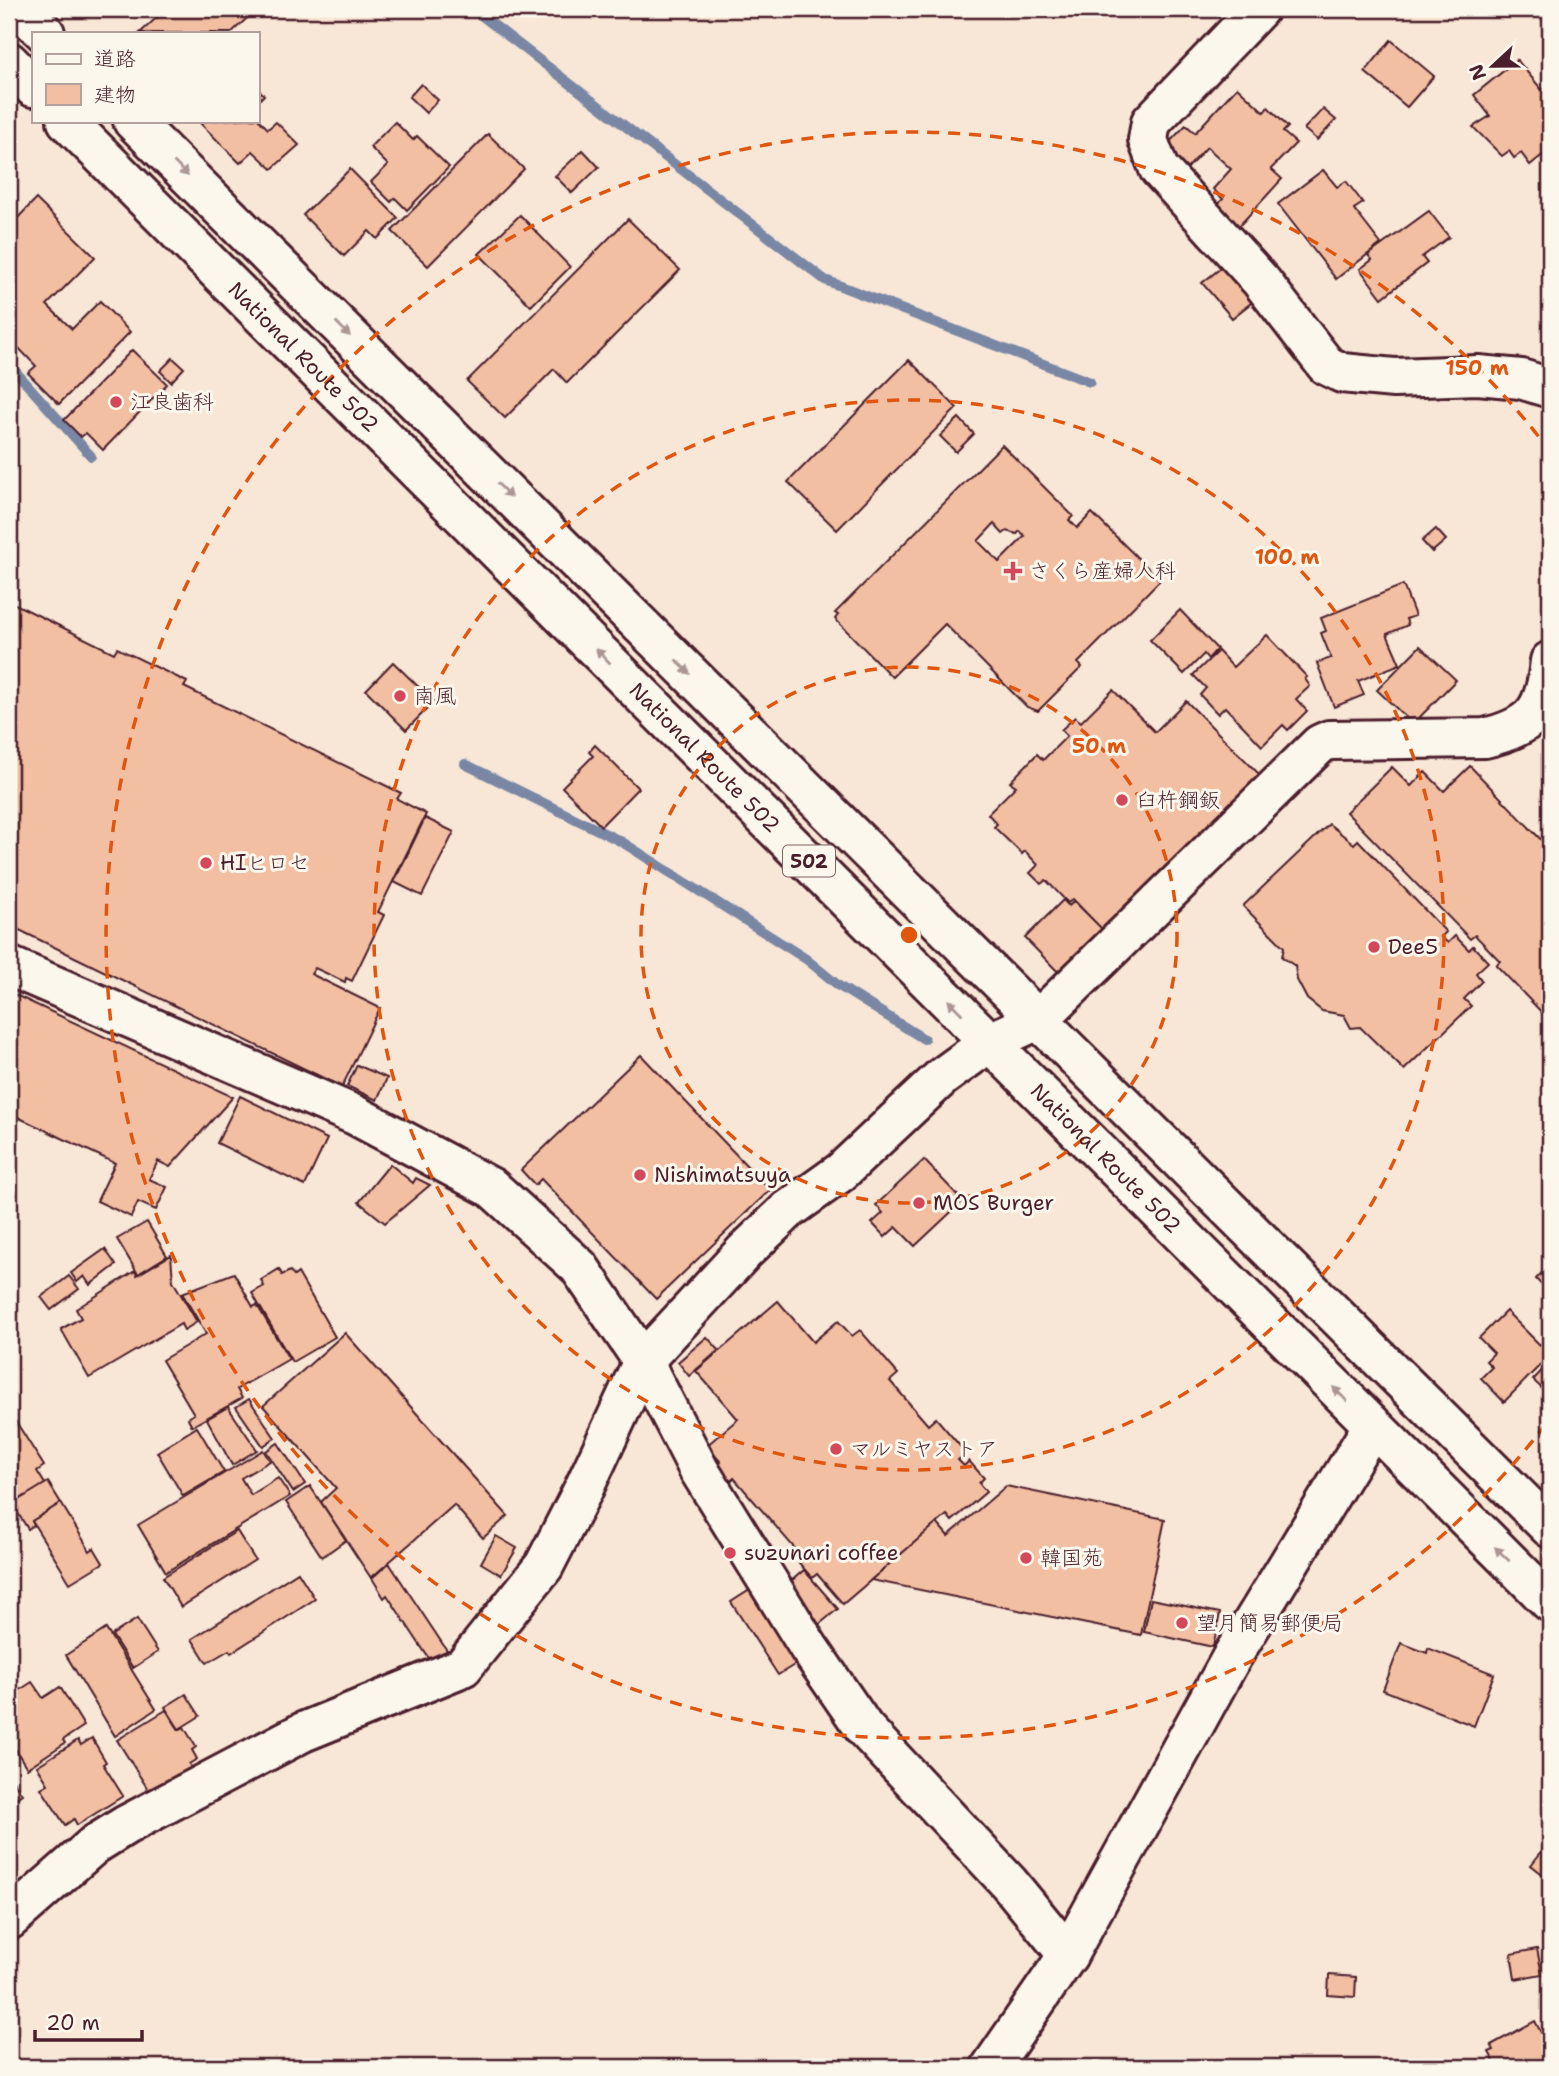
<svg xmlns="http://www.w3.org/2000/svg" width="1559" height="2076" font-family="'Shantell Sans','Klee One',sans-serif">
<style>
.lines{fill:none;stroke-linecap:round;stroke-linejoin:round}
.stream{stroke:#7987a5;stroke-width:10}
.building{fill:#f2bfa3;stroke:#4a1f2b;stroke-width:2;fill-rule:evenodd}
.minor-casing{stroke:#4a1f2b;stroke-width:44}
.trunk-casing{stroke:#4a1f2b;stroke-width:44}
.minor{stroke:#fbf7ec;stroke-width:38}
.trunk{stroke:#fbf7ec;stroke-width:38}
.oneway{fill:#ab9695}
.ring{fill:none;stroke:#e0560e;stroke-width:3.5;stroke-dasharray:12 9}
.poi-dot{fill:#d1495b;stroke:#fbf7ec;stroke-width:2.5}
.labels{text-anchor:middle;stroke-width:6;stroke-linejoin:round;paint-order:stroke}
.shield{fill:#fbf7ec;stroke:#7f6065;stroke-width:2}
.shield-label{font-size:19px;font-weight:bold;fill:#4a1f2b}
.street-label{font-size:21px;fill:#4a1f2b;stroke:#fbf7ec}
.poi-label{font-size:21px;fill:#4a1f2b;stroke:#fbf7ec;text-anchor:start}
.centre{fill:#e0560e;stroke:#fbf7ec;stroke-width:3.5}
.ring-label{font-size:21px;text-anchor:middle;font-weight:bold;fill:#e0560e;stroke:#fbf7ec;stroke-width:6;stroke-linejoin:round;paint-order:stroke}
</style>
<rect width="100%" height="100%" fill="#f8e6d6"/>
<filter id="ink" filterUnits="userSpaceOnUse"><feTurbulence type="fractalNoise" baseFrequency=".0143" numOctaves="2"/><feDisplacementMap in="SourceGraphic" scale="14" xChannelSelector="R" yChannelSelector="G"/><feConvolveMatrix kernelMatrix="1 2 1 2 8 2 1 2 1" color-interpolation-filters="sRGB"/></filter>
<g filter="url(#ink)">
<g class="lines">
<!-- stream -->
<g class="stream">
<path d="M473,9L825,280L1090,382"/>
<path d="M9,364L91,456"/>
<path d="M465,764L622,842L806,959L839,986L924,1039"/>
</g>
</g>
<!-- building -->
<g class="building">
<path d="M166,9H257L231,33H140Z"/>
<path d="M1391,40L1434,76L1407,107L1365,72Z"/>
<path d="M1517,60L1542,90L1550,85V149L1530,165L1521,153L1514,158L1509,151L1502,156L1473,127L1490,116L1474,95Z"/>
<path d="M421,84L438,100L426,113L409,97Z"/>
<path d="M1237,87L1264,112L1268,107L1288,127L1283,132L1296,143L1271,169L1282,179L1239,226L1216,206L1223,199L1213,189L1231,169L1207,147L1184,172L1161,151L1186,125L1195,133Z"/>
<path d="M257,88L264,95L257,102Z"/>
<path d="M1323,109L1336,120L1317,140L1304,129Z"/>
<path d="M257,118L268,129L276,122L299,145L272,169L253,151L240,163L201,124L204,121Z"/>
<path d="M395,122L413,140L417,136L449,167L407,210L395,198L391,202L371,182L388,165L370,147Z"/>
<path d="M488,134L524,169L428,266L392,231Z"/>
<path d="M583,150L599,167L572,193L555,176Z"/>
<path d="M350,169L398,218L377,239L369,231L344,256L303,215Z"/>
<path d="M1323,170L1337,187L1346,181L1363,203L1354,209L1381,244L1336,279L1278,204Z"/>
<path d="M36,199L95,257L47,305L72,329L100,301L130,332L59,404L28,373L36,366L12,341L9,345V227Z"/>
<path d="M1429,211L1449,237L1422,257L1427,263L1382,298L1360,269L1372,260L1368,255Z"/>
<path d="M520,215L570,267L531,306L479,254Z"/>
<path d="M628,219L680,270L567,383L554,369L505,418L467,381Z"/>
<path d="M1226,264L1256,299L1232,318L1202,283Z"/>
<path d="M132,350L167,384L103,450L86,433L81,437L64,420Z"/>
<path d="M173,358L184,368L171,382L160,371Z"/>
<path d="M909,360L957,408L837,530L788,482Z"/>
<path d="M959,418L974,434L956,452L940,436Z"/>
<path d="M1002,445L1073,516L1069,520L1077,528L1092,513L1160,580L1078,663L1082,667L1038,711L1027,707L945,624L892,677L835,619L838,615L835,613ZM994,524L1003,534L1007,531L1017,534L1020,531L1025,536L999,562L978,541Z"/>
<path d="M1436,529L1446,540L1432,552L1422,541Z"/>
<path d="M1403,585L1415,616L1406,619L1408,625L1387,634L1400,664L1358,681L1364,695L1334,707L1317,663L1331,658L1321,633L1326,631L1321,618Z"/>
<path d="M9,601L114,653L117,648L187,682L184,687L401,793L397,799L426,814L378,912L384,915L352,981L346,978L345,982L315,968L311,974L380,1008L342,1087L9,925Z"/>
<path d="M1180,610L1217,649L1208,659L1204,654L1184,674L1150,640Z"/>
<path d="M1267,635L1307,677L1305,679L1310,686L1296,699L1307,711L1288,730L1283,725L1262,746L1225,707L1218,714L1200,695L1206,688L1193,675L1218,651L1233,667Z"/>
<path d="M1420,646L1456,680L1413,724L1377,690Z"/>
<path d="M393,662L434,702L406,730L366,690Z"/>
<path d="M1113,690L1155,732L1186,701L1264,779L1107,935L1073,899L1068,903L1046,880L1041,884L1030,873L1038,865L1025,851L1022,854L994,827L997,824L988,814L1016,786L1010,782L1037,754L1043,760L1067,736L1061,730L1075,717L1081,722Z"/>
<path d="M595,745L638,788L601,826L562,787L593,756L589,752Z"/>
<path d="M1470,766L1550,849V1021L1496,965L1500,961L1475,935L1470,939L1346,812L1392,767L1411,786L1425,772L1444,791Z"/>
<path d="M425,818L454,832L422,896L394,882Z"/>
<path d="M1329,824L1354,844L1358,840L1446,932L1441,937L1448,943L1455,936L1469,950L1473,946L1488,962L1476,973L1482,981L1464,999L1471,1006L1404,1070L1360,1027L1351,1028L1344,1015L1322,1011L1307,999L1297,980L1295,966L1282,957L1284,947L1243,906Z"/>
<path d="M1063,900L1069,906L1074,901L1106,933L1062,976L1025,938Z"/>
<path d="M9,992L233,1097L170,1167L158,1161L149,1179L167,1187L156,1210L138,1202L131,1217L97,1201L115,1163L9,1113Z"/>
<path d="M641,1055L770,1190L656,1299L541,1179L535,1185L521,1170Z"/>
<path d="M357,1065L387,1078L377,1100L347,1086Z"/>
<path d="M240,1096L327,1139L305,1186L217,1143Z"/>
<path d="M924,1160L963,1201L915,1246L896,1227L885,1237L872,1223L883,1213L876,1205Z"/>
<path d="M390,1164L413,1183L416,1178L430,1185L385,1223L359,1202Z"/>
<path d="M147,1222L167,1256L138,1274L117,1239Z"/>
<path d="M105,1249L116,1265L90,1285L84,1276L77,1282L71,1273Z"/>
<path d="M171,1255L173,1281L197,1322L184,1330L181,1324L89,1378L61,1329L81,1318L76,1309L135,1271L137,1275Z"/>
<path d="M1550,1264V1294L1536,1279Z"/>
<path d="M279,1269L282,1275L290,1271L294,1276L298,1273L335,1337L292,1362L252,1293L264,1286L261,1280Z"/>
<path d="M234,1273L253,1307L257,1305L289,1359L237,1389L242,1398L192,1426L188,1418L194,1414L162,1360L206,1334L182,1293Z"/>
<path d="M69,1276L79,1289L51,1310L41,1297Z"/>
<path d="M778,1301L813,1342L838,1321L852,1336L860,1330L898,1374L890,1381L928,1425L936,1418L966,1453L958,1460L964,1466L969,1461L984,1478L979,1483L986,1492L952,1521L947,1515L843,1604L817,1574L812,1578L799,1563L804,1559L734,1478L729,1482L716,1467L721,1462L706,1446L738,1419L696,1371Z"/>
<path d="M1506,1311L1540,1345L1550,1334V1355L1504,1402L1481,1378L1492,1367L1486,1361L1494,1353L1479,1338Z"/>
<path d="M345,1333L508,1516L483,1538L454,1505L371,1578L321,1502L336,1488L263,1406Z"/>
<path d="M707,1337L719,1350L689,1376L678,1362Z"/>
<path d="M1550,1362V1396L1533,1380Z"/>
<path d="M249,1399L275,1438L263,1446L236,1407Z"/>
<path d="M228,1407L257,1450L232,1465L207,1419Z"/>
<path d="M13,1417L44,1466L37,1471L45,1484L9,1506V1419Z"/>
<path d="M197,1427L224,1472L183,1496L157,1452Z"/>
<path d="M278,1443L305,1484L293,1492L266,1451Z"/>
<path d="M263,1450L270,1461L241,1478L251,1495L278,1478L290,1496L166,1572L138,1525Z"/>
<path d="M48,1482L61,1503L32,1521L34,1525L28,1529L12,1504Z"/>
<path d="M310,1486L346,1540L322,1557L286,1502Z"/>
<path d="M1006,1486L1165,1519L1141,1635L871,1580L937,1523L948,1536Z"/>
<path d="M61,1503L90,1551L94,1548L103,1563L70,1583L32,1521Z"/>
<path d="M237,1531L255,1560L181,1607L163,1577Z"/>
<path d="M496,1536L517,1548L501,1575L481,1563Z"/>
<path d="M389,1563L448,1652L432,1663L387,1595L384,1598L372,1578Z"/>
<path d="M804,1570L838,1609L817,1626L783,1588Z"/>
<path d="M298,1572L315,1599L231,1653L229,1650L207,1663L192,1639Z"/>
<path d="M753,1588L799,1662L778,1675L731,1602Z"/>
<path d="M1151,1599L1220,1613L1213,1647L1144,1632Z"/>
<path d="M137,1619L158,1652L133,1668L112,1635Z"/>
<path d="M106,1629L156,1709L115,1736L66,1655Z"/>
<path d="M1401,1643L1427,1653L1428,1648L1494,1674L1474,1726L1383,1690Z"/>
<path d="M32,1682L43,1698L60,1687L84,1726L63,1740L65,1743L27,1768L9,1739V1697Z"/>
<path d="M186,1694L200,1716L179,1729L165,1707Z"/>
<path d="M166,1710L179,1730L184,1727L196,1747L192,1750L197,1759L189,1764L196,1775L151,1794L117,1740Z"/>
<path d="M92,1738L106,1762L103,1764L123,1796L77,1825L74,1819L65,1825L41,1788L48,1784L37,1766L78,1740L81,1745Z"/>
<path d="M9,1775L22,1794L9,1803Z"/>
<path d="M1550,1841V1880L1531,1865Z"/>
<path d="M1537,1949L1542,1974L1515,1979L1511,1954Z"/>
<path d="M1329,1975L1356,1977L1355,1997L1328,1995Z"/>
<path d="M1535,2021L1550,2050V2067H1497L1489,2052L1494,2050L1491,2045Z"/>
</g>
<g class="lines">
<defs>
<g id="minor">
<path d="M1259,9L1151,122L1148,140L1159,169L1261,281L1326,365L1342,373L1394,378L1478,375L1521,379L1550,388"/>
<path d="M9,966L355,1115L492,1188L579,1267L643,1361L699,1470L809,1648L864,1728L1009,1883L1068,1955"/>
<path d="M9,1920L94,1845L126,1825L303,1732L463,1667L544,1566L584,1488L643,1361L745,1251L788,1210L841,1172L942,1077L990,1042L1038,1020L1320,744L1329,740L1485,738C1534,726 1545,710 1550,661"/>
<path d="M991,2067L1068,1955L1233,1655L1372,1427"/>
</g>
<g id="trunk">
<path d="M20,9L45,33"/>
<path d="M9,62L33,87"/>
<path id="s1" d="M67,121L1550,1602"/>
<path d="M133,121L1550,1528"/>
</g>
</defs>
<!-- minor casing -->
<use href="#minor" class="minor-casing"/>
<!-- trunk casing -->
<use href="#trunk" class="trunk-casing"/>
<!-- minor -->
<use href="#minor" class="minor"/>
<!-- trunk -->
<use href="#trunk" class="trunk"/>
</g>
<!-- one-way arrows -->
<defs><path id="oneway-solid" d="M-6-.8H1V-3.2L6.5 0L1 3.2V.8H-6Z" transform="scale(1.75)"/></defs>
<g class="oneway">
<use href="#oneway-solid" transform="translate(181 169) rotate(45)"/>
<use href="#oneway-solid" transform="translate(343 329) rotate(45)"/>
<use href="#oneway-solid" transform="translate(504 490) rotate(45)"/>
<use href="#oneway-solid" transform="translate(603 656) rotate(-135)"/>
<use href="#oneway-solid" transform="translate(683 667) rotate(45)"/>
<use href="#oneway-solid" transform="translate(955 1007) rotate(-135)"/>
<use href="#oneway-solid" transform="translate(1340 1394) rotate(-135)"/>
<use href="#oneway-solid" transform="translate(1502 1554) rotate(-136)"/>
</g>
</g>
<!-- distance rings -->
<g class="ring">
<circle cx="909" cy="935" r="268"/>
<circle cx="909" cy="935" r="535"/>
<path d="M1546 1424A803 803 0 1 1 1546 446"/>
</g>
<!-- markers -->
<g class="poi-dot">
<circle cx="116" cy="402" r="7"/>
<path d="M1009.5 560.5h7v7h7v7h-7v7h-7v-7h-7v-7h7z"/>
<circle cx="400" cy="696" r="7"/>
<circle cx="1122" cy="800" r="7"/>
<circle cx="206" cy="863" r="7"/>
<circle cx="1374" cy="947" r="7"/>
<circle cx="640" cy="1175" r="7"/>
<circle cx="919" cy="1203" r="7"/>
<circle cx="836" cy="1449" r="7"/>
<circle cx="730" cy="1553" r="7"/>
<circle cx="1026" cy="1558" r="7"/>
<circle cx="1182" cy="1623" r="7"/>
</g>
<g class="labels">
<!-- shield labels -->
<rect class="shield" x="783" y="845.5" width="52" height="31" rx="5"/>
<g class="shield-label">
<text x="809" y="868">502</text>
</g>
<!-- street labels -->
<g class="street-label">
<text dy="7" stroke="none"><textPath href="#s1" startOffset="334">National Route 502</textPath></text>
<text dy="7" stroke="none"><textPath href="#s1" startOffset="901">National Route 502</textPath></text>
<text dy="7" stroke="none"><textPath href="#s1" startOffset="1468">National Route 502</textPath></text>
</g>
<!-- poi labels -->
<g class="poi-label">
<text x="130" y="409">江良歯科</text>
<text x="1029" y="578">さくら産婦人科</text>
<text x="414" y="703">南風</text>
<text x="1136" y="807">臼杵鋼鈑</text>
<text x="220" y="870">HIヒロセ</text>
<text x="1388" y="954">Dee5</text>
<text x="654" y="1182">Nishimatsuya</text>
<text x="933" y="1210">MOS Burger</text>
<text x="850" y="1456">マルミヤストア</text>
<text x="744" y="1560">suzunari coffee</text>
<text x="1040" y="1565">韓国苑</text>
<text x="1196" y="1630">望月簡易郵便局</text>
</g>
</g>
<circle cx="909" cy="935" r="10" class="centre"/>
<g class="ring-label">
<text x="1477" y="375">150 m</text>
<text x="1287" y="564">100 m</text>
<text x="1099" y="753">50 m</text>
</g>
<!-- margin -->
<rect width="1559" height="2076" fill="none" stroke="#fbf7ec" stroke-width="35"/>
<rect x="18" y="18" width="1524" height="2041" fill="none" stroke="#4a1f2b" stroke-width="2.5" filter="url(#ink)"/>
<!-- legend -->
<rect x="32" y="32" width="228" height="91" fill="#fbf7ec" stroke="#b4a19f" stroke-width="2"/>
<rect x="46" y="54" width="35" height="10" fill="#fbf7ec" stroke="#b4a19f" stroke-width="2"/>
<text x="94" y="66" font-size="21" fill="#4a1f2b">道路</text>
<rect x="46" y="84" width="35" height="21" fill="#f2bfa3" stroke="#b4a19f" stroke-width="2"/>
<text x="94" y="102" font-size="21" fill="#4a1f2b">建物</text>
<!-- north arrow -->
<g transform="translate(1493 66) rotate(248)" stroke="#fbf7ec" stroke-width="5" paint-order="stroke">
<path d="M0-5L12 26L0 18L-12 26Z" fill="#4a1f2b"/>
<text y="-10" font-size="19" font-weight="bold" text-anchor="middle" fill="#4a1f2b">N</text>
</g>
<!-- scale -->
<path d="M35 2030v10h107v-10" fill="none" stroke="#4a1f2b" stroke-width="3.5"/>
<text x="46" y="2030" font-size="21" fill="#4a1f2b" stroke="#fbf7ec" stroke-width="5" paint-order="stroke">20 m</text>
</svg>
